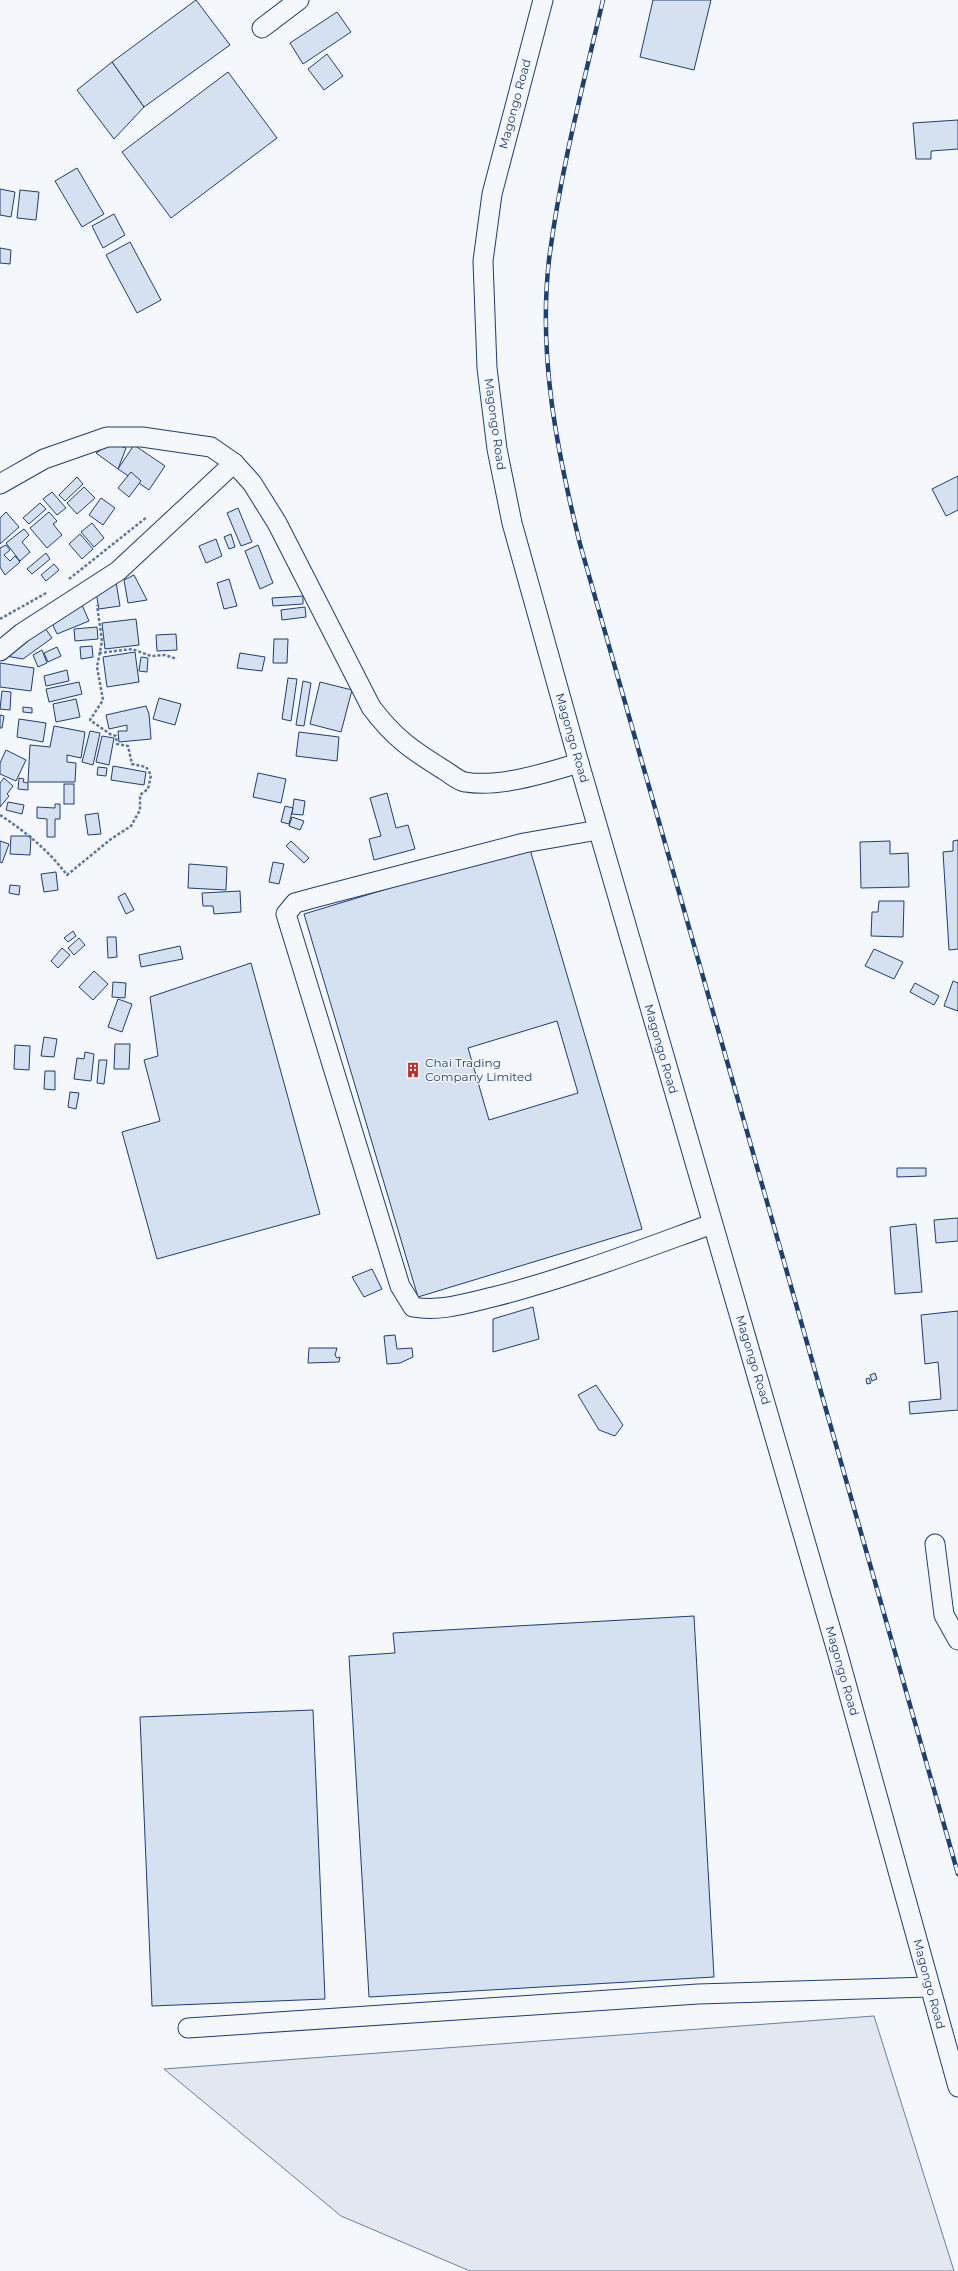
<svg xmlns="http://www.w3.org/2000/svg" width="958" height="2271" font-family="Montserrat,sans-serif">
<style>
.parking{fill:#e3e8f0;stroke:#687fa3}
.building{fill:#d5e0f0;stroke:#1d3f73;fill-rule:evenodd}
.lines{fill:none;stroke-linecap:round;stroke-linejoin:round}
.minor-casing{stroke:#1d3f73;stroke-width:21}
.path{stroke:#5e769c;stroke-width:2.5;stroke-dasharray:3 2;stroke-linecap:butt}
.minor{stroke:#f4f7fb;stroke-width:19}
.rail-casing{stroke:#1d3f73;stroke-width:4.5}
.rail{stroke:#f4f7fb;stroke-width:3;stroke-dasharray:9;stroke-linecap:butt}
.labels{text-anchor:middle;stroke-width:3;stroke-linejoin:round;paint-order:stroke}
.street-label{font-size:12px;fill:#1d3f73;stroke:#f4f7fb}
.poi-label{font-size:12px;fill:#1d3f73;stroke:#f4f7fb;text-anchor:start}
</style>
<rect width="100%" height="100%" fill="#f4f7fb"/>
<!-- parking -->
<path class="parking" d="M874,2016L954,2271H470L341,2216L164,2069Z"/>
<!-- building -->
<g class="building">
<path d="M196,0L230,45L144,107L112,62Z"/>
<path d="M653,0H711L694,70L640,57Z"/>
<path d="M337,12L351,32L303,64L290,43Z"/>
<path d="M327,54L343,76L324,90L308,69Z"/>
<path d="M112,62L144,107L114,139L77,90Z"/>
<path d="M228,72L277,138L171,218L122,152Z"/>
<path d="M958,120V149L931,151V159H916L913,123Z"/>
<path d="M77,168L104,214L82,227L55,181Z"/>
<path d="M0,189L15,192L11,217L0,215Z"/>
<path d="M20,190L39,192L36,220L17,218Z"/>
<path d="M114,214L125,235L103,248L92,226Z"/>
<path d="M130,242L161,300L137,313L106,255Z"/>
<path d="M0,248L11,250L10,264L0,263Z"/>
<path d="M112,443L126,448L118,469L96,453Z"/>
<path d="M134,445L165,466L149,490L118,469Z"/>
<path d="M131,472L141,481L129,497L118,488Z"/>
<path d="M958,476V510L946,516L932,489Z"/>
<path d="M77,477L83,484L65,501L59,495Z"/>
<path d="M84,487L95,498L77,514L67,503Z"/>
<path d="M52,492L66,508L57,515L43,499Z"/>
<path d="M101,498L115,508L103,525L89,515Z"/>
<path d="M40,503L46,509L29,524L23,518Z"/>
<path d="M238,508L252,542L241,546L227,513Z"/>
<path d="M6,512L19,527L0,544V518Z"/>
<path d="M49,512L57,521L53,524L62,535L47,548L30,528Z"/>
<path d="M92,523L104,538L94,547L81,532Z"/>
<path d="M24,529L29,535L22,542L30,552L20,561L6,543Z"/>
<path d="M80,534L93,549L82,559L69,544Z"/>
<path d="M231,534L235,547L229,549L224,537Z"/>
<path d="M216,539L222,556L206,563L199,546Z"/>
<path d="M6,545L10,550L4,555L10,561L15,556L20,562L5,575L0,567V548Z"/>
<path d="M258,545L273,583L260,589L245,551Z"/>
<path d="M46,553L50,559L32,574L27,569Z"/>
<path d="M54,564L59,570L46,581L41,575Z"/>
<path d="M134,575L147,600L128,603L124,580Z"/>
<path d="M229,579L237,606L224,609L217,583Z"/>
<path d="M116,582L120,606L99,609L96,592Z"/>
<path d="M303,596V604L273,606L272,598Z"/>
<path d="M82,605L89,621L57,634L50,619Z"/>
<path d="M305,607L306,617L282,620L281,610Z"/>
<path d="M136,619L139,645L105,649L102,623Z"/>
<path d="M97,627L98,639L75,641L74,629Z"/>
<path d="M45,628L52,638L23,659L6,656Z"/>
<path d="M176,634L177,650L157,651L156,635Z"/>
<path d="M274,639H288L287,663H273Z"/>
<path d="M92,646L93,657L81,659L80,647Z"/>
<path d="M57,647L61,656L48,662L44,653Z"/>
<path d="M42,650L47,663L38,667L33,655Z"/>
<path d="M135,652L139,682L107,687L103,657Z"/>
<path d="M240,653L265,657L262,671L237,668Z"/>
<path d="M141,657L148,658L147,672L139,671Z"/>
<path d="M0,663L34,668L31,691L0,687Z"/>
<path d="M67,670L69,681L46,686L44,676Z"/>
<path d="M288,678L297,679L291,721L282,719Z"/>
<path d="M303,681L311,683L304,726L296,725Z"/>
<path d="M79,682L82,694L49,702L46,689Z"/>
<path d="M320,682L352,690L341,732L310,724Z"/>
<path d="M2,691L11,692L10,710L0,709Z"/>
<path d="M159,698L181,704L175,725L153,719Z"/>
<path d="M76,699L80,717L56,722L53,704Z"/>
<path d="M146,706L149,714L151,739L119,742L118,731H127V725L109,729L106,715Z"/>
<path d="M23,707L32,708V713L23,712Z"/>
<path d="M0,715L4,716L2,728H0Z"/>
<path d="M19,719L46,723L43,742L17,737Z"/>
<path d="M54,726L85,732L81,758L67,755V762L76,763L75,782H28L30,745L50,747Z"/>
<path d="M90,731L100,733L93,765L82,762Z"/>
<path d="M299,732L339,737L337,761L296,756Z"/>
<path d="M102,736L114,738L109,765L96,762Z"/>
<path d="M6,750L26,760L16,781L0,774V763Z"/>
<path d="M113,766L146,772L144,785L111,780Z"/>
<path d="M98,767L107,768L106,776L97,775Z"/>
<path d="M258,773L286,779L281,803L253,797Z"/>
<path d="M4,778L13,786L7,794L9,796L0,807V783Z"/>
<path d="M19,778L24,779L23,782L28,783V790L18,789Z"/>
<rect x="64" y="784" width="10" height="20"/>
<path d="M387,793L396,828L408,825L415,849L374,860L369,839L381,836L370,798Z"/>
<path d="M294,799L305,801L303,815L292,814Z"/>
<path d="M8,802L24,805L22,814L6,810Z"/>
<path d="M55,804H60V819H55V837H47V819L37,818V807L55,808Z"/>
<path d="M285,806L293,808L289,824L281,822Z"/>
<path d="M98,813L101,834L88,835L85,815Z"/>
<path d="M292,817L304,821L300,830L289,826Z"/>
<path d="M11,836H31L30,855L10,854Z"/>
<path d="M958,840V949L949,950L943,852L953,851V841Z"/>
<path d="M0,841L9,844L2,863L0,862Z"/>
<path d="M291,841L309,858L304,863L286,846Z"/>
<path d="M890,841V854L908,853L909,887L861,888L860,842Z"/>
<path d="M529,846L642,1229L418,1297L304,914ZM557,1021L578,1093L489,1120L468,1048Z"/>
<path d="M273,862L284,864L279,884L269,882Z"/>
<path d="M189,864L227,867L226,890L188,888Z"/>
<path d="M56,872L58,890L44,892L41,874Z"/>
<path d="M10,885L20,886L19,895L9,893Z"/>
<path d="M240,891L241,912L214,914L213,906H203L202,893Z"/>
<path d="M125,893L134,910L126,914L118,897Z"/>
<path d="M879,901H904L903,937L871,936L872,912H878Z"/>
<path d="M73,931L76,936L68,942L64,938Z"/>
<path d="M107,937H116L117,957L108,958Z"/>
<path d="M79,938L85,945L74,955L68,948Z"/>
<path d="M180,946L183,959L141,967L139,955Z"/>
<path d="M62,948L70,955L58,968L51,961Z"/>
<path d="M874,949L903,962L894,979L865,966Z"/>
<path d="M251,963L320,1214L157,1259L122,1132L160,1121L144,1060L158,1056L150,997Z"/>
<path d="M94,971L108,984L93,1000L79,987Z"/>
<path d="M953,981L958,983V1011L944,1006Z"/>
<path d="M113,982L126,983L125,998L112,997Z"/>
<path d="M915,983L939,996L934,1005L910,992Z"/>
<path d="M118,999L132,1004L122,1032L108,1027Z"/>
<path d="M44,1037L57,1039L54,1057L41,1056Z"/>
<path d="M115,1044H130L129,1069H114Z"/>
<path d="M15,1045L30,1046L29,1070L14,1069Z"/>
<path d="M85,1052L94,1054L91,1081L74,1079L77,1058L84,1059Z"/>
<path d="M99,1060H107L104,1084L97,1083Z"/>
<path d="M45,1071H55V1090L44,1089Z"/>
<path d="M70,1092L79,1093L76,1109L68,1107Z"/>
<path d="M897,1168H926V1176L897,1177Z"/>
<path d="M958,1218V1241L936,1243L934,1220Z"/>
<path d="M916,1224L922,1292L895,1294L890,1227Z"/>
<path d="M372,1269L382,1289L364,1297L352,1277Z"/>
<path d="M533,1307L539,1339L493,1352V1319Z"/>
<path d="M958,1311V1410L910,1414L909,1402L941,1399L938,1362L925,1364L921,1315Z"/>
<path d="M395,1335L397,1349L412,1348L413,1357L400,1363L387,1364L384,1336Z"/>
<path d="M309,1348H337L335,1355L337,1358L340,1357L339,1362L308,1363Z"/>
<path d="M875,1373L877,1379L872,1381L870,1375Z"/>
<path d="M869,1378L871,1383L867,1384L866,1379Z"/>
<path d="M596,1385L623,1425L615,1436L599,1430L578,1395Z"/>
<path d="M694,1616L714,1977L369,1997L349,1656L395,1653L393,1633Z"/>
<path d="M313,1710L325,1999L152,2006L140,1717Z"/>
</g>
<g class="lines">
<defs>
<g id="minor">
<path d="M543,0L492,194L483,261L487,368L497,449L512,523L579,763L837,1651L958,2087"/>
<path d="M262,28L299,0"/>
<path d="M0,484L44,459L107,437H142L211,447L234,463L252,483L277,523L371,707C394,738 412,750 444,770C451,774 458,781 465,782C499,788 546,773 579,763"/>
<path d="M0,651L22,633L118,571L234,463"/>
<path d="M598,830L524,843L317,897L295,903L286,914L400,1286L413,1307C441,1312 467,1303 493,1297C568,1278 640,1250 712,1224"/>
<path d="M935,1544L944,1615L958,1640"/>
<path d="M188,2028L698,1994L929,1987"/>
</g>
</defs>
<!-- minor casing -->
<use href="#minor" class="minor-casing"/>
<!-- path -->
<g class="path">
<path d="M69,579L147,517"/>
<path d="M0,619L48,592"/>
<path d="M99,653L132,649L151,656L165,655L177,659"/>
<path d="M0,815C26,832 49,851 67,875L111,839L131,826L140,810V795L148,789L151,775L146,767L132,764L128,746L117,744L116,736L110,734L90,720L103,700L97,667L102,641L97,605"/>
</g>
<!-- minor -->
<use href="#minor" class="minor"/>
<defs>
<path id="rail" d="M603,0C583,86 560,172 549,260C538,356 557,451 580,544L958,1874"/>
</defs>
<!-- rail casing -->
<use href="#rail" class="rail-casing"/>
<!-- rail -->
<use href="#rail" class="rail"/>
</g>
<!-- icons -->
<defs>
<symbol id="building-bare" viewBox="-9 -9 18 18"><path d="M-4-6H4V6H1V3H-1V6H-4ZM-2.5-4.3h1.7v1.8h-1.7ZM.8-4.3h1.7v1.8H.8ZM-2.5-1h1.7V.8h-1.7ZM.8-1h1.7V.8H.8Z" fill="#c62828" stroke="#f4f7fb" stroke-width="2.5" paint-order="stroke"/></symbol>
</defs>
<g fill-rule="evenodd">
<use href="#building-bare" x="402" y="1059" width="22" height="22"/>
</g>
<g class="labels">
<!-- street labels -->
<g class="street-label">
<text transform="translate(515 104) rotate(-75)" y="4">Magongo Road</text>
<text transform="translate(495 424) rotate(82)" y="4">Magongo Road</text>
<text transform="translate(572 738) rotate(74)" y="4">Magongo Road</text>
<text transform="translate(661 1049) rotate(74)" y="4">Magongo Road</text>
<text transform="translate(753 1360) rotate(73)" y="4">Magongo Road</text>
<text transform="translate(842 1671) rotate(74)" y="4">Magongo Road</text>
<text transform="translate(929 1984) rotate(75)" y="4">Magongo Road</text>
</g>
<!-- poi labels -->
<g class="poi-label">
<text x="425" y="1067">Chai Trading<tspan x="425" dy="14">Company Limited</tspan></text>
</g>
</g>
</svg>
